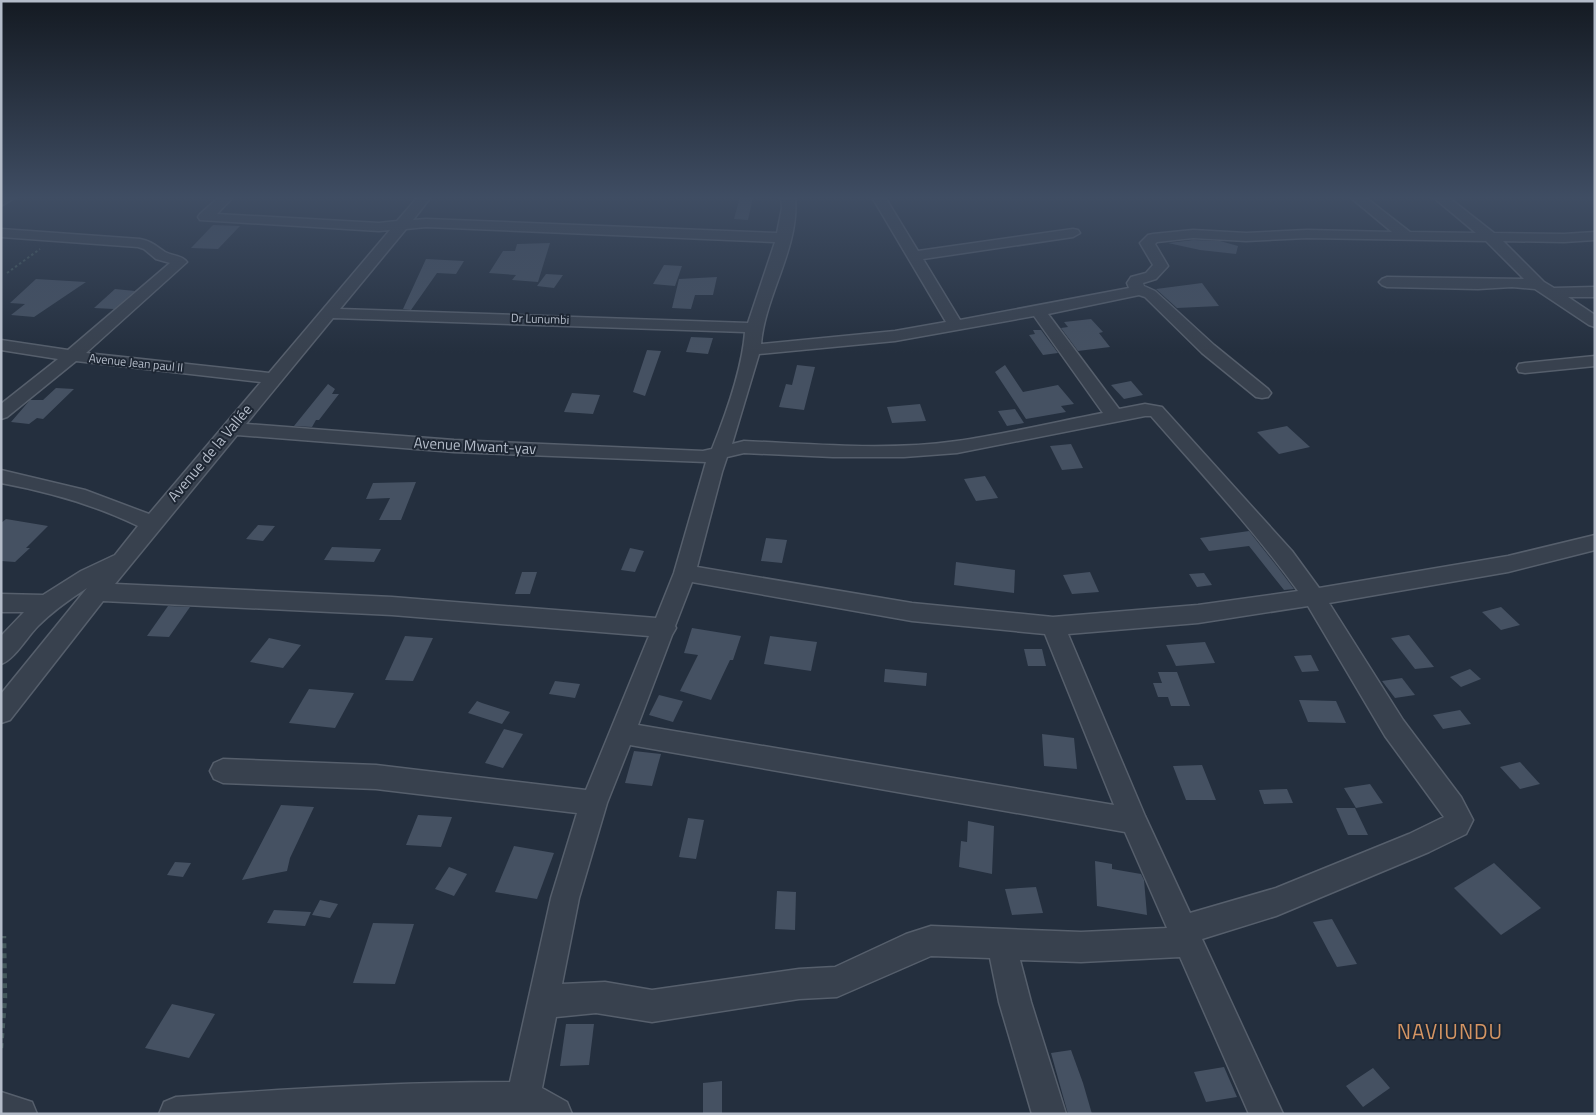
<svg xmlns="http://www.w3.org/2000/svg" width="1596" height="1115" font-family="'Titillium Web',sans-serif">
<style>
.building{fill:#455162}
.lines{fill:none;stroke-linecap:round;stroke-linejoin:round}
.minor-casing{stroke:#565f6c;stroke-width:3}
.path-far1{stroke:#44595c;stroke-width:2;stroke-dasharray:2.5 2.5;stroke-linecap:butt}
.path{stroke:#44595c;stroke-width:4.5;stroke-dasharray:5 5;stroke-linecap:butt}
.minor{fill:#38414e;fill-rule:evenodd}
.labels{text-anchor:middle;stroke-width:4;stroke-linejoin:round;paint-order:stroke}
.far-street-label{font-size:12px;fill:#b4bcc9;stroke:#1d2633}
.street-label{font-size:15px;fill:#b4bcc9;stroke:#1d2633}
.near-quarter-label{font-size:21px;letter-spacing:1px;fill:#d59563;stroke:#1d2633}
</style>
<rect width="100%" height="100%" fill="#242f3e"/>
<!-- building -->
<g class="building">
<path d="M740,197H753L748,220L734,219Z"/>
<path d="M213,225L240,226L218,249L191,248Z"/>
<path d="M1193,240L1220,241L1238,246L1236,254L1200,250L1168,243Z"/>
<path d="M550,243L538,282L512,280L516,275L489,273L503,251H515L517,244Z"/>
<path d="M426,259L464,261L456,274L437,273L411,310L403,309Z"/>
<path d="M664,265L682,266L675,286L653,284Z"/>
<path d="M546,274L563,275L554,288L537,286Z"/>
<path d="M717,277L713,295H695L691,309L672,308L679,279Z"/>
<path d="M36,279L86,282L34,317L11,315L25,304L10,303Z"/>
<path d="M1202,283L1219,306L1177,308L1156,289Z"/>
<path d="M115,289L135,291L114,309L94,308Z"/>
<path d="M1091,319L1103,332L1099,333L1110,347L1078,351L1061,328L1068,327L1064,322Z"/>
<path d="M1033,330H1041L1058,353L1043,355L1029,335L1035,334Z"/>
<path d="M691,337L713,338L708,354L686,352Z"/>
<path d="M647,350L661,351L645,396L633,392Z"/>
<path d="M797,365L815,367L804,410L779,407L786,384L792,385Z"/>
<path d="M1005,365L1023,392L1058,385L1074,404L1061,406L1066,412L1026,419L995,372Z"/>
<path d="M1131,381L1143,395L1124,399L1111,385Z"/>
<path d="M328,384L335,389L332,394H339L319,420H316L312,427L294,426Z"/>
<path d="M56,388L74,389L43,419L37,418L29,424L11,422L30,400H43Z"/>
<path d="M572,393L600,395L593,414L564,412Z"/>
<path d="M920,404L926,421L892,423L887,407Z"/>
<path d="M1015,409L1024,423L1007,426L998,411Z"/>
<path d="M1287,426L1310,447L1279,454L1257,432Z"/>
<path d="M1071,444L1083,468L1062,470L1050,446Z"/>
<path d="M985,476L998,498L976,501L964,479Z"/>
<path d="M416,482L401,520H379L390,498L366,499L373,483Z"/>
<path d="M6,519L48,526L26,548H30L15,562L1,561V523Z"/>
<path d="M258,525L275,526L263,541L246,539Z"/>
<path d="M1249,531L1279,569L1294,589L1284,590L1249,546L1209,551L1200,538Z"/>
<path d="M766,538L787,540L782,563L761,561Z"/>
<path d="M332,547L381,549L374,562L324,560Z"/>
<path d="M630,548L644,551L635,572L621,570Z"/>
<path d="M956,562L1015,570L1014,593L954,585Z"/>
<path d="M522,572H537L530,594H515Z"/>
<path d="M1090,572L1099,592L1072,594L1063,575Z"/>
<path d="M1204,573L1212,585L1197,587L1189,574Z"/>
<path d="M168,606L190,607L169,637L147,636Z"/>
<path d="M1501,607L1520,625L1501,630L1482,612Z"/>
<path d="M692,628L741,636L733,660H730L711,700L680,691L698,655L684,653Z"/>
<path d="M1409,635L1434,667L1415,669L1391,638Z"/>
<path d="M405,636L433,638L413,681L385,680Z"/>
<path d="M770,636L817,642L811,671L764,664Z"/>
<path d="M269,638L301,645L283,668L250,662Z"/>
<path d="M1205,642L1215,663L1176,666L1166,645Z"/>
<path d="M1024,649H1042L1046,666H1028Z"/>
<path d="M1311,655L1319,671L1302,672L1294,656Z"/>
<path d="M885,669L927,673L926,686L884,682Z"/>
<path d="M1470,669L1481,679L1461,687L1450,677Z"/>
<path d="M1158,672H1177L1190,706H1171L1168,697H1158L1153,683H1162Z"/>
<path d="M1402,678L1415,695L1395,698L1382,681Z"/>
<path d="M555,681L580,684L575,698L549,694Z"/>
<path d="M309,689L354,693L335,728L289,723Z"/>
<path d="M659,695L683,701L673,722L649,715Z"/>
<path d="M1299,700L1336,701L1346,723L1308,722Z"/>
<path d="M477,701L482,703L510,712L502,724L468,713Z"/>
<path d="M1460,710L1471,724L1443,729L1433,715Z"/>
<path d="M504,729L523,734L503,768L485,763Z"/>
<path d="M1042,734L1074,738L1077,769L1044,766Z"/>
<path d="M634,751L661,754L652,786L625,783Z"/>
<path d="M1520,762L1540,784L1520,789L1500,767Z"/>
<path d="M1202,765L1216,800H1186L1173,766Z"/>
<path d="M1370,784L1383,803L1356,808L1344,788Z"/>
<path d="M1287,789L1293,803L1264,804L1259,790Z"/>
<path d="M281,805L314,807L290,858L287,871L242,880Z"/>
<path d="M1336,808H1355L1368,835H1348Z"/>
<path d="M418,815L452,817L441,847L406,845Z"/>
<path d="M688,818L704,820L696,859L679,857Z"/>
<path d="M968,821L994,826L992,874L959,867L961,841L967,842Z"/>
<path d="M514,846L554,853L537,899L495,892Z"/>
<path d="M1095,861L1112,864V869L1141,874L1144,880L1147,915L1097,906Z"/>
<path d="M175,862L191,863L183,877L167,875Z"/>
<path d="M1494,863L1541,908L1501,935L1454,888Z"/>
<path d="M449,867L467,874L454,896L435,889Z"/>
<path d="M1036,887L1043,913L1012,915L1005,889Z"/>
<path d="M777,891L796,892L795,930L775,929Z"/>
<path d="M320,900L338,904L330,918L312,915Z"/>
<path d="M274,910L311,912L305,926L267,923Z"/>
<path d="M1332,919L1357,964L1337,967L1313,922Z"/>
<path d="M373,923L414,924L395,984L353,983Z"/>
<path d="M172,1004L215,1014L189,1058L145,1048Z"/>
<path d="M566,1024H594L589,1065L560,1066Z"/>
<path d="M1071,1050L1083,1083L1092,1114H1068L1051,1053Z"/>
<path d="M1224,1067L1237,1097L1206,1102L1194,1072Z"/>
<path d="M1373,1068L1390,1088L1363,1107L1346,1086Z"/>
<path d="M722,1081V1114H703V1083Z"/>
</g>
<g class="lines">
<defs>
<g id="minor">
<path d="M1,197H16L1,206Z"/>
<path d="M219,197H233L217,214L379,223L397,221L418,197H431L413,220L426,219L777,233L782,208L781,197H795C800,247 765,295 761,344L895,331L946,322L872,197H885L918,251L1073,229L1078,230L1080,233L1073,237L923,259L960,320L1129,288L1127,283L1131,277L1146,273L1153,265L1140,243L1148,235L1153,234L1193,230L1246,233L1307,230L1392,232L1350,197H1365L1410,232L1476,233L1433,197H1448L1494,233L1564,234L1595,232V240L1564,242L1503,241L1544,282L1554,288L1595,287V297H1568L1595,315V327L1589,325L1535,289L1512,287L1478,289L1387,287L1382,285L1379,282L1382,279L1387,277L1524,279L1486,241L1307,238L1246,241L1193,238L1157,242L1155,244L1168,266L1156,279L1143,283L1144,286L1155,291L1214,345L1268,389L1271,393L1268,397L1262,398L1256,397L1202,353L1145,297L1139,295L1048,314L1119,409L1145,404L1162,407L1292,551L1319,588L1508,556L1595,535V550L1508,572L1329,603L1403,720L1461,797L1473,820L1466,834L1429,852L1276,916L1202,939L1283,1114H1249L1180,957L1081,962L1020,960L1031,1002L1066,1114H1032L999,1002L990,958L931,956L837,997L799,999L652,1022L596,1013L556,1017L542,1088L567,1102L572,1114H159L164,1102L176,1097C287,1089 398,1082 510,1082L551,898L577,813L376,789L223,783L214,779L210,771L214,763L223,759L376,765L586,790L649,636L392,615L103,601L10,720L1,723V694L87,588C70,599 53,611 38,626C27,637 14,660 1,664V636L24,612H1V594L43,595L81,571L115,555L138,526C95,505 49,492 1,483V470L85,490L149,514L261,382L76,361L7,417L1,419V404L58,359L1,350V340L68,350L170,263L156,259L144,249L138,247L1,237V229L140,239C151,241 156,246 165,252C172,256 182,255 187,262L86,353L269,373L390,230L379,231L200,220L198,217L200,214ZM426,227L775,242L748,323L340,309L406,229ZM1034,316L1103,413C1055,422 1006,434 957,441C887,451 814,444 744,441L732,444L759,354L895,341ZM333,318L745,332C742,370 726,414 712,449L703,451L454,440L246,424ZM1145,416H1151C1201,473 1253,529 1298,591L1198,605L1053,617L912,603L697,567L722,472L727,457L744,453L833,457H904L957,453ZM237,435L454,452L706,462L674,573L656,618L392,597L115,584ZM692,582L912,621L1045,634L1114,805L638,725L672,635L676,628L675,626ZM1308,606L1385,736L1444,817L1409,834L1276,888L1190,913L1145,816L1068,634L1198,623ZM630,745L1125,832L1167,928L1081,932L931,926L906,934L835,967L799,969L652,990L605,982L562,984L579,898L607,803Z"/>
<path d="M1595,356V366L1525,373L1519,372L1517,368L1519,364L1525,363Z"/>
<path d="M1,1092L32,1102L37,1114H1Z"/>
</g>
</defs>
<!-- minor casing -->
<use href="#minor" class="minor-casing"/>
<!-- path-far1 -->
<path class="path-far1" d="M7,273L40,249"/>
<!-- path -->
<path class="path" d="M1,1048L5,998L4,936"/>
<!-- minor -->
<use href="#minor" class="minor"/>
</g>
<!-- sky -->
<linearGradient id="sky" x2="0" y2="1"><stop stop-color="#141a22"/><stop offset="0.56" stop-color="#3f4d63"/><stop offset="1" stop-color="#3f4d63" stop-opacity="0"/></linearGradient>
<rect width="1596" height="353" fill="url(#sky)"/>
<g class="labels">
<!-- far-street labels -->
<g class="far-street-label">
<text transform="translate(540 319) rotate(2)" y="4">Dr Lunumbi</text>
<text transform="translate(136 363) rotate(6)" y="4">Avenue Jean paul II</text>
</g>
<!-- street labels -->
<g class="street-label">
<text transform="translate(475 446) rotate(3)" y="5">Avenue Mwant-yav</text>
<text transform="translate(210 453) rotate(-50)" y="5">Avenue de la Vallée</text>
</g>
<!-- near-quarter labels -->
<g class="near-quarter-label">
<text x="1450" y="1039">NAVIUNDU</text>
</g>
</g>
<!-- border -->
<rect width="1596" height="1115" fill="none" stroke="#b4bcc9" stroke-width="5"/>
</svg>
